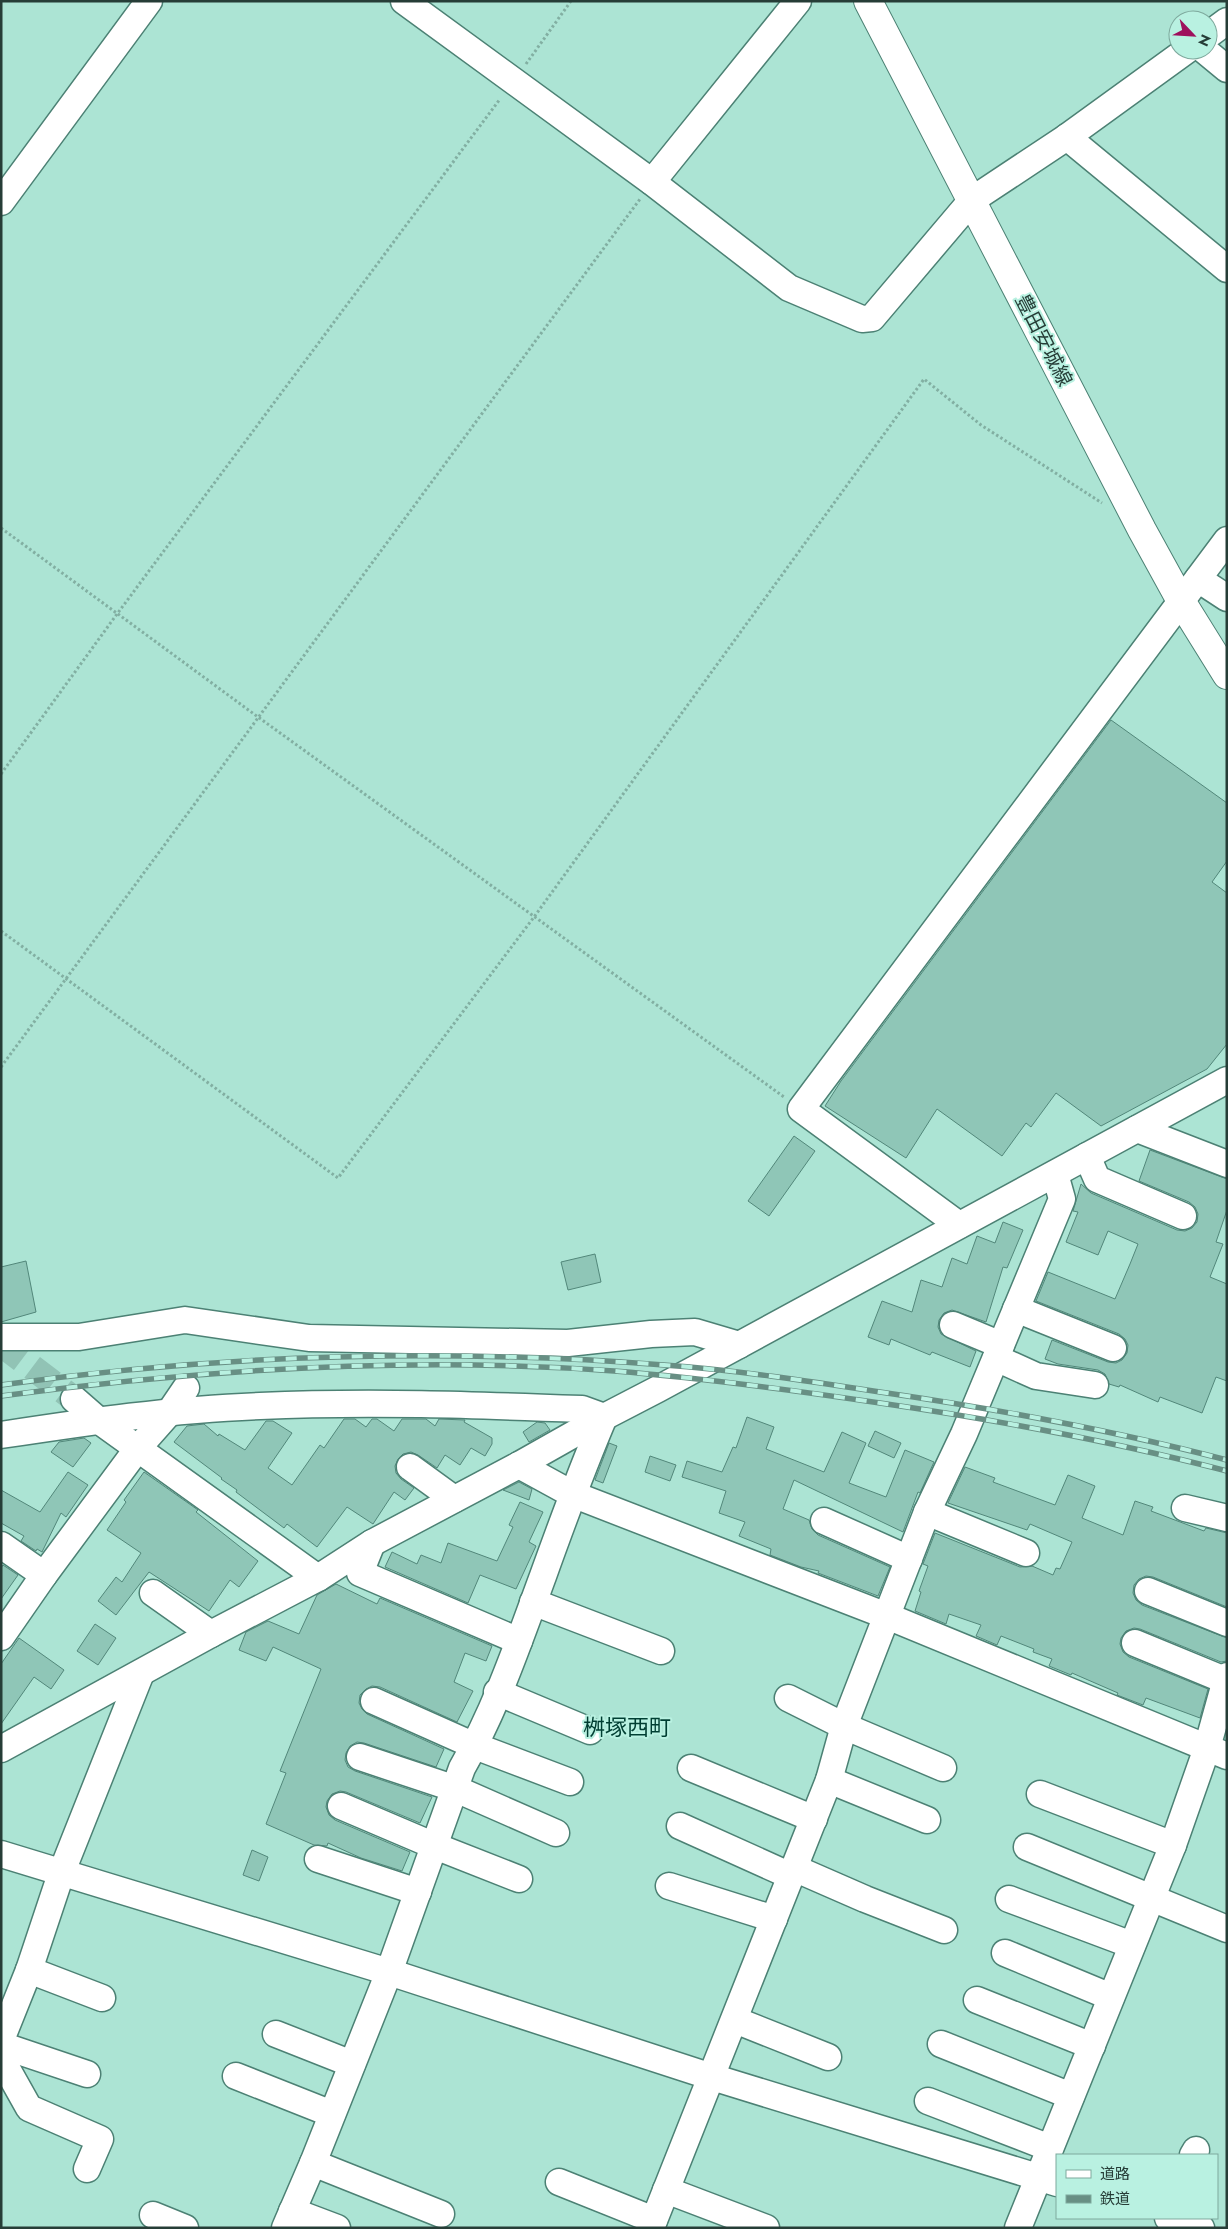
<svg xmlns="http://www.w3.org/2000/svg" width="1228" height="2229" font-family="Jost,'Noto Sans JP',sans-serif">
<style>
.building{fill:#8fc6b7;stroke:#52877a}
.lines{fill:none;stroke-linecap:round;stroke-linejoin:round}
.minor-tunnel{stroke:#91c3b5;stroke-width:26;stroke-dasharray:26 13;stroke-linecap:butt}
.minor-casing{stroke:#4c8174;stroke-width:29}
.major-casing{stroke:#4c8174;stroke-width:30}
.path{stroke:#82afa2;stroke-width:3;stroke-dasharray:2.5 2.5;stroke-linecap:butt}
.minor{stroke:#fff;stroke-width:26}
.major{stroke:#fff;stroke-width:28}
.rail-casing{stroke:#688f84;stroke-width:5.5}
.rail{stroke:#b9f1e1;stroke-width:4;stroke-dasharray:11;stroke-linecap:butt}
.labels{text-anchor:middle;stroke-width:4;stroke-linejoin:round;paint-order:stroke}
.street-label{font-size:20px;fill:#263d37;stroke:#b9f1e1}
.quarter-label{font-size:22px;fill:#003e32;stroke:#b9f1e1}
</style>
<rect width="100%" height="100%" fill="#ace4d4"/>
<!-- building -->
<g class="building">
<path d="M1111,720L1227,803V861L1212,882L1227,893V1044L1207,1069L1101,1126L1056,1093L1031,1127L1026,1123L1002,1156L937,1109L906,1158L825,1106L841,1081Z"/>
<path d="M794,1136L815,1151L769,1216L748,1201Z"/>
<path d="M1150,1150L1227,1179V1210L1216,1242L1223,1244L1210,1277L1227,1284V1381L1216,1377L1202,1413L1160,1397L1158,1402L1120,1385L1119,1387L1109,1384L1105,1374L1098,1370L1058,1364L1045,1359L1052,1340L1108,1362L1116,1363L1122,1360L1127,1353L1128,1345L1125,1339L1119,1334L1036,1301L1048,1272L1115,1299L1130,1264L1138,1244L1108,1231L1098,1255L1066,1242L1078,1212L1073,1211L1081,1184L1091,1193L1177,1230L1185,1231L1192,1228L1197,1222L1198,1214L1195,1207L1189,1202L1139,1181Z"/>
<path d="M1003,1222L1023,1230L1007,1268L1003,1267L986,1322L952,1310L944,1313L939,1320L938,1327L941,1334L976,1351L970,1367L932,1352L930,1355L891,1339L889,1345L868,1337L882,1301L912,1312L921,1280L942,1287L952,1258L967,1264L977,1236L995,1243Z"/>
<path d="M595,1254L601,1282L568,1290L561,1262Z"/>
<path d="M26,1261L36,1312L1,1322V1267Z"/>
<path d="M747,1417L774,1427L766,1449L824,1472L842,1432L866,1443L849,1483L886,1497L905,1450L934,1462L920,1493L918,1492L903,1532L794,1480L783,1509L809,1520L812,1529L818,1535L890,1567L878,1596L818,1573L819,1571L801,1567L770,1555L771,1549L739,1536L745,1522L719,1513L726,1491L682,1477L687,1461L722,1472L733,1447L736,1448Z"/>
<path d="M344,1419H355L366,1427L372,1419H377L394,1431L402,1419H426L435,1426L439,1419L465,1420L464,1422L492,1438V1444L485,1456L471,1448L460,1465L445,1455L437,1468L418,1455L411,1452L403,1454L398,1459L395,1466L396,1473L401,1479L414,1488L405,1500L394,1492L373,1524L347,1507L317,1547L287,1524L284,1528L236,1492L237,1490L221,1479L222,1478L174,1442L187,1426L204,1424L218,1436L219,1434L245,1450L266,1421H273L292,1433L268,1468L292,1485L320,1445L324,1448Z"/>
<path d="M537,1422L545,1423L550,1430L529,1442L523,1432Z"/>
<path d="M875,1431L901,1443L894,1458L868,1446Z"/>
<path d="M84,1438L91,1443L73,1467L51,1452L59,1442Z"/>
<path d="M609,1443L617,1446L603,1483L595,1480Z"/>
<path d="M650,1456L676,1465L670,1481L645,1472Z"/>
<path d="M965,1467L995,1478L993,1482L1055,1505L1068,1475L1095,1486L1082,1518L1123,1535L1135,1501L1153,1507L1151,1511L1204,1531L1206,1528L1227,1533V1607L1153,1577L1146,1576L1139,1579L1134,1585L1133,1593L1136,1600L1142,1605L1227,1638V1661L1221,1662L1140,1629L1134,1628L1126,1631L1121,1638L1120,1644L1123,1652L1129,1657L1208,1689L1200,1718L1146,1698L1143,1705L1117,1695L1118,1693L1072,1673L1071,1675L1049,1666L1052,1659L1033,1652L1034,1649L1001,1636L997,1645L976,1636L981,1625L949,1614L946,1624L915,1611L921,1592L919,1591L928,1566L923,1564L935,1533L1020,1567L1032,1566L1053,1575L1056,1568L1060,1569L1072,1542L1030,1524L1027,1530L948,1503Z"/>
<path d="M68,1472L88,1485L66,1517L61,1513L42,1552L37,1549L36,1551L21,1541L24,1536L1,1523V1490L40,1512Z"/>
<path d="M144,1472L198,1510L196,1512L258,1561L239,1587L230,1580L209,1611L149,1572L116,1615L98,1601L116,1577L122,1582L141,1553L107,1530L126,1502L124,1500Z"/>
<path d="M519,1482L532,1489L529,1500L503,1490Z"/>
<path d="M520,1502L543,1512L529,1542L536,1546L516,1589L480,1575L468,1603L385,1567L392,1552L417,1564L421,1555L441,1563L448,1543L497,1561L513,1527L509,1525Z"/>
<path d="M3,1565L18,1575L1,1599V1568Z"/>
<path d="M336,1584L377,1604L380,1598L492,1646L486,1661L465,1653L454,1682L473,1691L457,1722L380,1687L372,1686L366,1689L360,1695L359,1703L362,1709L367,1714L444,1749L436,1767L364,1743L357,1742L350,1746L346,1753L345,1760L348,1767L355,1771L432,1797L420,1823L346,1792L340,1791L332,1794L327,1801L326,1807L329,1815L335,1820L410,1852L402,1871L361,1858L328,1843L327,1846L314,1845L266,1824L286,1773L280,1771L321,1669L273,1647L266,1661L239,1650L246,1632L268,1621L299,1634L317,1595Z"/>
<path d="M95,1624L116,1638L98,1665L77,1651Z"/>
<path d="M19,1638L64,1670L51,1689L34,1677L1,1724V1664Z"/>
<path d="M252,1850L268,1857L259,1881L243,1875Z"/>
</g>
<g class="lines">
<!-- minor-tunnel -->
<path class="minor-tunnel" d="M1,1344L74,1399"/>
<defs>
<g id="minor">
<path d="M404,1L652,182L789,288L862,319L872,318L972,200L1067,137L1187,50"/>
<path d="M1208,35L1227,21"/>
<path d="M1204,50L1227,69"/>
<path d="M1067,137L1227,269"/>
<path d="M652,182L798,1"/>
<path d="M1,202L149,1"/>
<path d="M1198,579L1227,598"/>
<path d="M1137,1129L1227,1164"/>
<path d="M1087,1156L1097,1179L1183,1216"/>
<path d="M959,1225L801,1109L1227,540"/>
<path d="M1016,1309L1113,1348"/>
<path d="M953,1325L1001,1345"/>
<path d="M1,1337H79L185,1320L309,1338L568,1343L651,1334L695,1332L739,1345"/>
<path d="M996,1358L1036,1376L1095,1385"/>
<path d="M74,1399L98,1420L318,1578"/>
<path d="M1,1435C87,1422 173,1409 260,1406C368,1401 475,1405 582,1409L604,1417C582,1469 562,1523 543,1576C519,1641 496,1709 462,1768L389,1972L313,2163L285,2228"/>
<path d="M519,1465L572,1494L887,1616L1227,1756"/>
<path d="M410,1467L454,1499"/>
<path d="M1185,1508L1227,1518"/>
<path d="M927,1512L1026,1553"/>
<path d="M824,1521L909,1559"/>
<path d="M372,1543L360,1573L519,1641"/>
<path d="M1,1545L44,1575"/>
<path d="M1148,1591L1227,1623"/>
<path d="M153,1593L211,1634"/>
<path d="M533,1602L661,1651"/>
<path d="M1,1637L44,1575L138,1448L169,1413L186,1388"/>
<path d="M1135,1643L1227,1681"/>
<path d="M497,1692L590,1731"/>
<path d="M788,1698L844,1726L943,1768"/>
<path d="M374,1701L475,1746L570,1782"/>
<path d="M1,1749L211,1634L318,1578L372,1543L519,1465L604,1417L658,1389L1227,1080"/>
<path d="M360,1757L456,1789L556,1833"/>
<path d="M691,1768L814,1819"/>
<path d="M829,1780L927,1820"/>
<path d="M1040,1794L1173,1845"/>
<path d="M341,1806L435,1846L519,1879"/>
<path d="M680,1826L791,1876"/>
<path d="M1027,1847L1227,1929"/>
<path d="M1,1854L389,1972L712,2077L1057,2183"/>
<path d="M318,1859L418,1892"/>
<path d="M794,1868L865,1899L944,1930"/>
<path d="M669,1886L774,1919"/>
<path d="M1009,1899L1132,1945"/>
<path d="M1005,1953L1111,1997"/>
<path d="M29,1970L102,1998"/>
<path d="M977,2000L1092,2046"/>
<path d="M735,2020L828,2057"/>
<path d="M276,2034L352,2064"/>
<path d="M1,2040L29,1970L61,1874L141,1673"/>
<path d="M941,2044L1071,2096"/>
<path d="M1,2045L87,2074"/>
<path d="M1,2058L29,2108L100,2139L87,2169"/>
<path d="M236,2076L332,2114"/>
<path d="M928,2101L1050,2148"/>
<path d="M1193,2155L1196,2150"/>
<path d="M313,2163L441,2214"/>
<path d="M559,2182L654,2220"/>
<path d="M666,2190L766,2228"/>
<path d="M292,2211L337,2228"/>
<path d="M153,2215L185,2228"/>
<path d="M1168,2218L1201,2228"/>
<path d="M651,2228L829,1780L844,1726L927,1512L964,1434L1062,1199L1055,1174"/>
<path d="M1018,2228L1173,1845L1207,1748L1227,1676"/>
</g>
<path id="major" d="M868,1L1142,530L1181,601L1227,675"/>
</defs>
<!-- minor casing -->
<use href="#minor" class="minor-casing"/>
<!-- major casing -->
<use href="#major" class="major-casing"/>
<!-- path -->
<g class="path">
<path d="M526,64L571,1"/>
<path d="M1,528L258,717L784,1097"/>
<path d="M1,774L117,614L500,99"/>
<path d="M1,931L338,1178L534,917L924,379L981,425L1102,503"/>
<path d="M1,1067L640,199"/>
</g>
<!-- minor -->
<use href="#minor" class="minor"/>
<!-- major -->
<use href="#major" class="major"/>
<defs>
<g id="rail">
<path d="M1,1385C221,1354 443,1348 664,1365C736,1370 808,1381 880,1392C997,1409 1112,1430 1227,1460"/>
<path d="M1,1396C204,1369 410,1356 614,1371C703,1378 792,1390 880,1403C997,1420 1112,1441 1227,1471"/>
</g>
</defs>
<!-- rail casing -->
<use href="#rail" class="rail-casing"/>
<!-- rail -->
<use href="#rail" class="rail"/>
</g>
<g class="labels">
<!-- street labels -->
<g class="street-label">
<text transform="translate(1044 340) rotate(63)" y="7">豊田安城線</text>
</g>
<!-- quarter labels -->
<g class="quarter-label">
<text x="627" y="1735">桝塚西町</text>
</g>
</g>
<!-- border -->
<rect width="1228" height="2229" fill="none" stroke="#263d37" stroke-width="5"/>
<!-- legend -->
<rect x="1056" y="2154" width="162" height="65" fill="#b9f1e1" stroke="#7ea99d"/>
<rect x="1066" y="2170" width="25" height="8" fill="#ffffff" stroke="#7ea99d"/>
<text x="1100" y="2179" font-size="15" fill="#263d37">道路</text>
<rect x="1066" y="2195" width="25" height="8" fill="#688f84" stroke="#7ea99d"/>
<text x="1100" y="2204" font-size="15" fill="#263d37">鉄道</text>
<!-- north arrow -->
<g transform="translate(1193 35) rotate(115)"><circle r="24" fill="#b9f1e1" stroke="#7ea99d"/>
<path d="M0-4L9 19L0 12L-9 19Z" fill="#9e105c"/>
<text y="-8" font-size="14" font-weight="bold" text-anchor="middle" fill="#263d37">N</text>
</g>
</svg>
